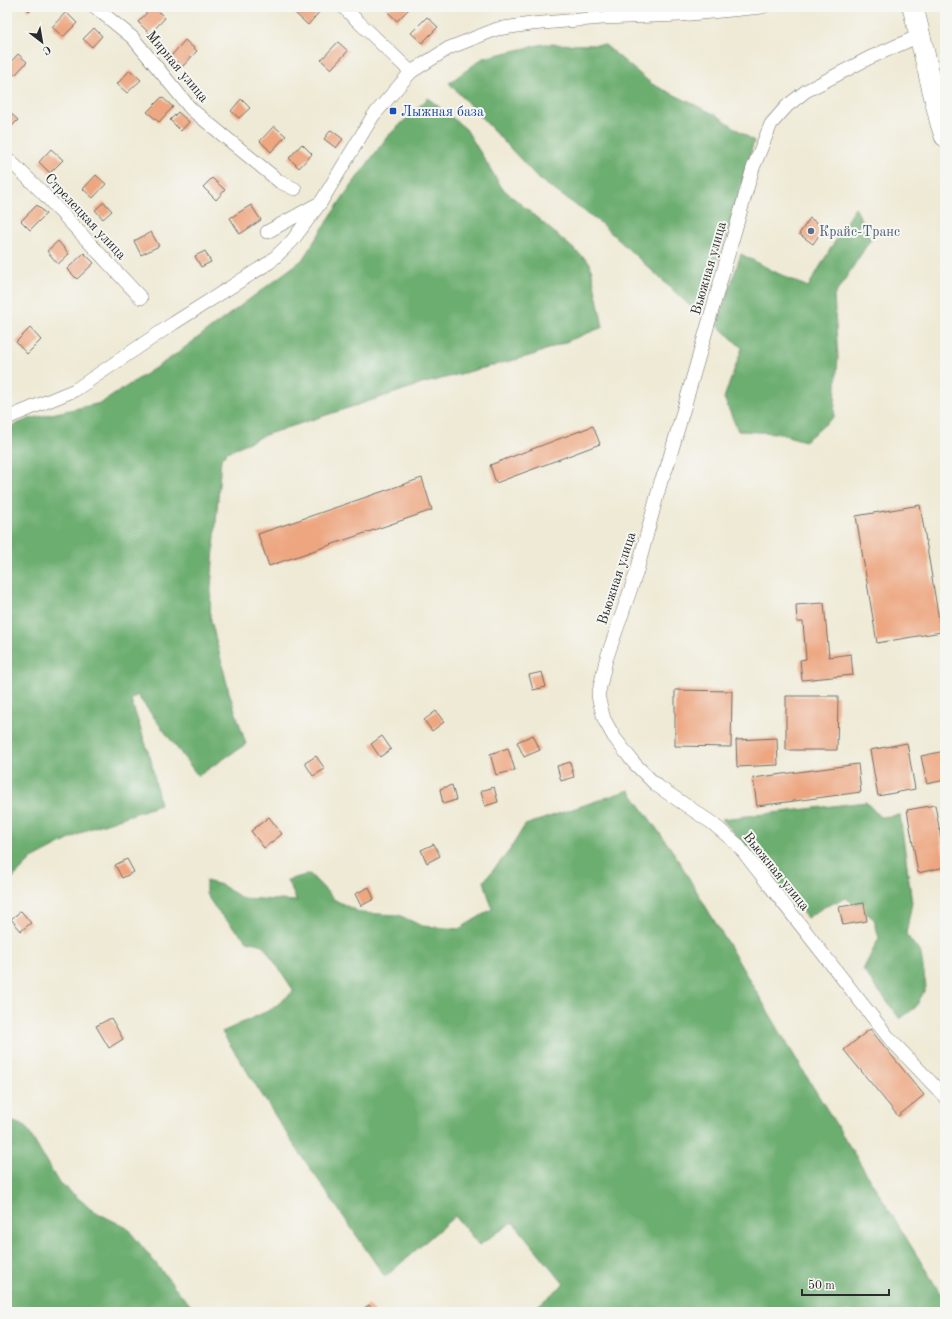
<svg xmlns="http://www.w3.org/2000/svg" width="952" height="1319" font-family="'Old Standard TT',serif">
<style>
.forest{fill:#6cad70;stroke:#4c6c4e}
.building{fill:#eda680}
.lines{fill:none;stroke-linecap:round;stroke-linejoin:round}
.minor-casing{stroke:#706e66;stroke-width:14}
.primary-casing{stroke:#706e66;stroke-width:22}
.minor{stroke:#fff;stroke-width:13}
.primary{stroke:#fff;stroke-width:21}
.transit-dot{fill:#1a4fb4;stroke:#f6f6f2;stroke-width:1.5}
.service-dot{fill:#5c6f8a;stroke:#f6f6f2;stroke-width:1.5}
.labels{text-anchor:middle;stroke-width:4;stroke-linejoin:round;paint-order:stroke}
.street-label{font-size:14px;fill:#2b2b2b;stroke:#f6f6f2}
.transit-label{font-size:14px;fill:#164399;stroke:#f6f6f2;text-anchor:start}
.service-label{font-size:14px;fill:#4e5e75;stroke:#f6f6f2;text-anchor:start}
</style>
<rect width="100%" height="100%" fill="#f6f6f2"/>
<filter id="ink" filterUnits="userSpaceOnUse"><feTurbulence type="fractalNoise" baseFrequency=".025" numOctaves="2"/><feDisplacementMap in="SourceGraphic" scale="8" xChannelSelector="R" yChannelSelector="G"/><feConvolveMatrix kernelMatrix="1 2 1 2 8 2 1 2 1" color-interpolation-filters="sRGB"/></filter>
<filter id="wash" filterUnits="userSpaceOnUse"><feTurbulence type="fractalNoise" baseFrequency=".012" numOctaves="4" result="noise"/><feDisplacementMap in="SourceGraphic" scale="16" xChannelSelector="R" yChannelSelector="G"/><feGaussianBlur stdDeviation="0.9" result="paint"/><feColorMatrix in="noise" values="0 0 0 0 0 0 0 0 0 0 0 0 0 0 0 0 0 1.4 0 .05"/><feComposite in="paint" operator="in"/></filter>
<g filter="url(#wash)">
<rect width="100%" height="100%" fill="#efead5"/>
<!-- forest -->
<g class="forest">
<path d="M543,44L605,45L652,84L718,116L754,141L728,231L700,315L598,221L539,179L449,83L483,58Z"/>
<path d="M428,98L466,129L502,188L590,263L603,327L533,355L422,384L265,435L227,452L221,459L211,588L210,616L229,692L246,744L198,776L137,695L131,700L151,760L160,805L89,829L32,859L7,884V428L29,419L101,403L172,357L302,260L345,194L387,137Z"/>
<path d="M855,207L871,239L834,296L838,357L834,417L805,441L777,433L738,431L724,398L742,348L717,325L741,254L775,272L808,287Z"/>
<path d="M629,790L674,853L807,1077L945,1301V1312H530L564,1284L513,1222L479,1245L455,1216L385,1277L290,1139L222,1032L272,1009L294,991L263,945L247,941L218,912L206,894V881L222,885L242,898L297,901L287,880L310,874L335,900L361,913L399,915L422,926L459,929L492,909L484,881L509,851L525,825Z"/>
<path d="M866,802L880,817L900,815L912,902L906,934L921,954L926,987L916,1007L900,1019L863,970L879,938L874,919L846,898L824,907L807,918L722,819Z"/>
<path d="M7,1119L26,1127L57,1180L92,1210L127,1228L183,1297L197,1312H7Z"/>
</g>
<g id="blocks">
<!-- building -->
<g class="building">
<path d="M25,7H33L29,11Z"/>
<path d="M152,7H154L165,18L150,34L138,22Z"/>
<path d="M300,7H318L321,10L308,25L295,13Z"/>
<path d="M391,7H411L397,21L387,11Z"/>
<path d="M66,12L77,23L63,37L52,27Z"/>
<path d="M427,17L438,27L422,43L411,33Z"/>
<path d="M94,28L102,36L92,47L83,39Z"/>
<path d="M185,40L197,51L182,67L171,56Z"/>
<path d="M338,42L348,51L331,69L321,60Z"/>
<path d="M18,54L27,62L15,75L7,68V66Z"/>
<path d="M130,70L141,80L127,93L117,84Z"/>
<path d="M162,97L173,107L159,122L147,112Z"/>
<path d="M241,99L250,108L239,118L231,111Z"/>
<path d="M7,110L18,120L7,131Z"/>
<path d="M178,112L189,122L181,131L170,120Z"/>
<path d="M274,126L286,136L271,152L260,141Z"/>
<path d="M331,130L343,139L336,148L324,139Z"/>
<path d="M302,144L312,154L299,168L289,158Z"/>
<path d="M51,149L63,160L50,173L39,162Z"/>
<path d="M96,175L106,184L93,198L83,189Z"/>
<path d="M212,178L225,190L216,200L203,187Z"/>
<path d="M104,202L112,211L103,219L95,210Z"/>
<path d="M37,205L46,214L30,230L21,221Z"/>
<path d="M251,205L261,220L240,234L230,218Z"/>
<path d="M810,218L824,228L813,244L799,234Z"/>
<path d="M151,232L159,246L141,255L134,241Z"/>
<path d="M58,241L69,254L58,264L47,251Z"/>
<path d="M205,251L211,262L201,267L195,256Z"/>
<path d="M84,253L94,263L77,279L67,269Z"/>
<path d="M30,328L41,340L27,354L16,342Z"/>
<path d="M593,426L600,444L496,483L490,465Z"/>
<path d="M422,478L432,510L269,566L258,534Z"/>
<path d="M920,505L941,632L877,643L856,516Z"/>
<path d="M824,603L829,657L851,654L853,675L802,680L800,660L806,659L803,622H797L796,605Z"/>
<path d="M542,672L546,687L533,690L529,675Z"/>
<path d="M675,690L732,691L731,747L675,746Z"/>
<path d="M786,696H838L837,750H786Z"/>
<path d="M436,711L444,722L432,731L424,720Z"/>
<path d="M533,735L540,750L524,757L517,742Z"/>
<path d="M382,736L391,749L380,757L371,744Z"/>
<path d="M777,738L778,765L737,767L736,740Z"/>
<path d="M907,743L915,789L878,796L870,750Z"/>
<path d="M508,748L515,770L496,775L490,754Z"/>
<path d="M945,751V780L927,784L921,756Z"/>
<path d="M316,756L325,769L313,776L305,763Z"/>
<path d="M570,762L574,777L561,781L557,766Z"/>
<path d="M858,764L861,792L757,806L753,778Z"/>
<path d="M452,785L456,800L443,804L440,789Z"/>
<path d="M494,787L498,802L485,806L481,791Z"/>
<path d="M935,805L945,861V867L918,873L907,810Z"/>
<path d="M269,817L282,834L264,848L251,831Z"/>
<path d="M434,844L440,856L427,863L421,850Z"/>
<path d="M127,859L134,872L122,878L115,865Z"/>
<path d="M369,887L374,899L361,906L355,894Z"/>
<path d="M864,903L867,921L843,925L839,907Z"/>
<path d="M21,911L31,923L21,931L11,919Z"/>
<path d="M111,1018L123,1039L109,1048L96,1026Z"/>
<path d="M870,1029L924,1095L898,1116L844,1050Z"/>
<path d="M369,1305L374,1312H358Z"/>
</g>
</g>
</g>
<g filter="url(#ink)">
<use href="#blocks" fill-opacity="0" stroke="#706e66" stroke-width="1"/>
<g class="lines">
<defs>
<g id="minor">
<path d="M95,7L133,38L191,109L280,182L295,189"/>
<path d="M343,7L411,72"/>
<path d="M919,36L869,58L806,91L787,106L771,124L753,168L667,467L661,481L637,571L606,660L598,696L604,719L614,737L634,763L656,785L712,823L737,844L889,1038L945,1097"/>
<path d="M7,158L41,191L141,298"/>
<path d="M267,232L316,205"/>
<path d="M7,418L75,390L174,323L270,262L292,241L321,202L373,116L411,72L449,48L497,29L531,24L602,18L680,15L762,7"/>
</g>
<path id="primary" d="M913,7L941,124L945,136"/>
</defs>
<!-- minor casing -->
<use href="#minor" class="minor-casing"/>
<!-- primary casing -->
<use href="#primary" class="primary-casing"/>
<!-- minor -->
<use href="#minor" class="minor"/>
<!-- primary -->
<use href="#primary" class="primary"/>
</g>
</g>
<!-- markers -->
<rect class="transit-dot" x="389" y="107" width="8" height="8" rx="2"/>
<circle class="service-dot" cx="811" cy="231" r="4"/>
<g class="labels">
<!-- street labels -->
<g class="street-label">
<text transform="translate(178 66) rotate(50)" y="5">Мирная улица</text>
<text transform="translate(86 216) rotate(47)" y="5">Стрелецкая улица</text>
<text transform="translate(708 268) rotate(-74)" y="5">Вьюжная улица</text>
<text transform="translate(616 578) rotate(-72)" y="5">Вьюжная улица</text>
<text transform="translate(777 871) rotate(51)" y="5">Вьюжная улица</text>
</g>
<!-- transit labels -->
<g class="transit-label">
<text x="401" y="116">Лыжная база</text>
</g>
<!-- service labels -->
<g class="service-label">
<text x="819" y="236">Крайс-Транс</text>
</g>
</g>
<!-- margin -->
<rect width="952" height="1319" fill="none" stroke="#f6f6f2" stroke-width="24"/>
<!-- north arrow -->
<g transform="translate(42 42) rotate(149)" stroke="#f6f6f2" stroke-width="3" paint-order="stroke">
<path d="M0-3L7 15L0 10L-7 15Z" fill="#2b2b2b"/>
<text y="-6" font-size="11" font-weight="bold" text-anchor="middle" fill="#2b2b2b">С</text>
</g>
<!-- scale -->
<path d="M802 1289v6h87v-6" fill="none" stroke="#2b2b2b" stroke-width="2"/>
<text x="808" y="1289" font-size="12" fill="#2b2b2b" stroke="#f6f6f2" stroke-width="3" paint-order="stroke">50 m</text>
</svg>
